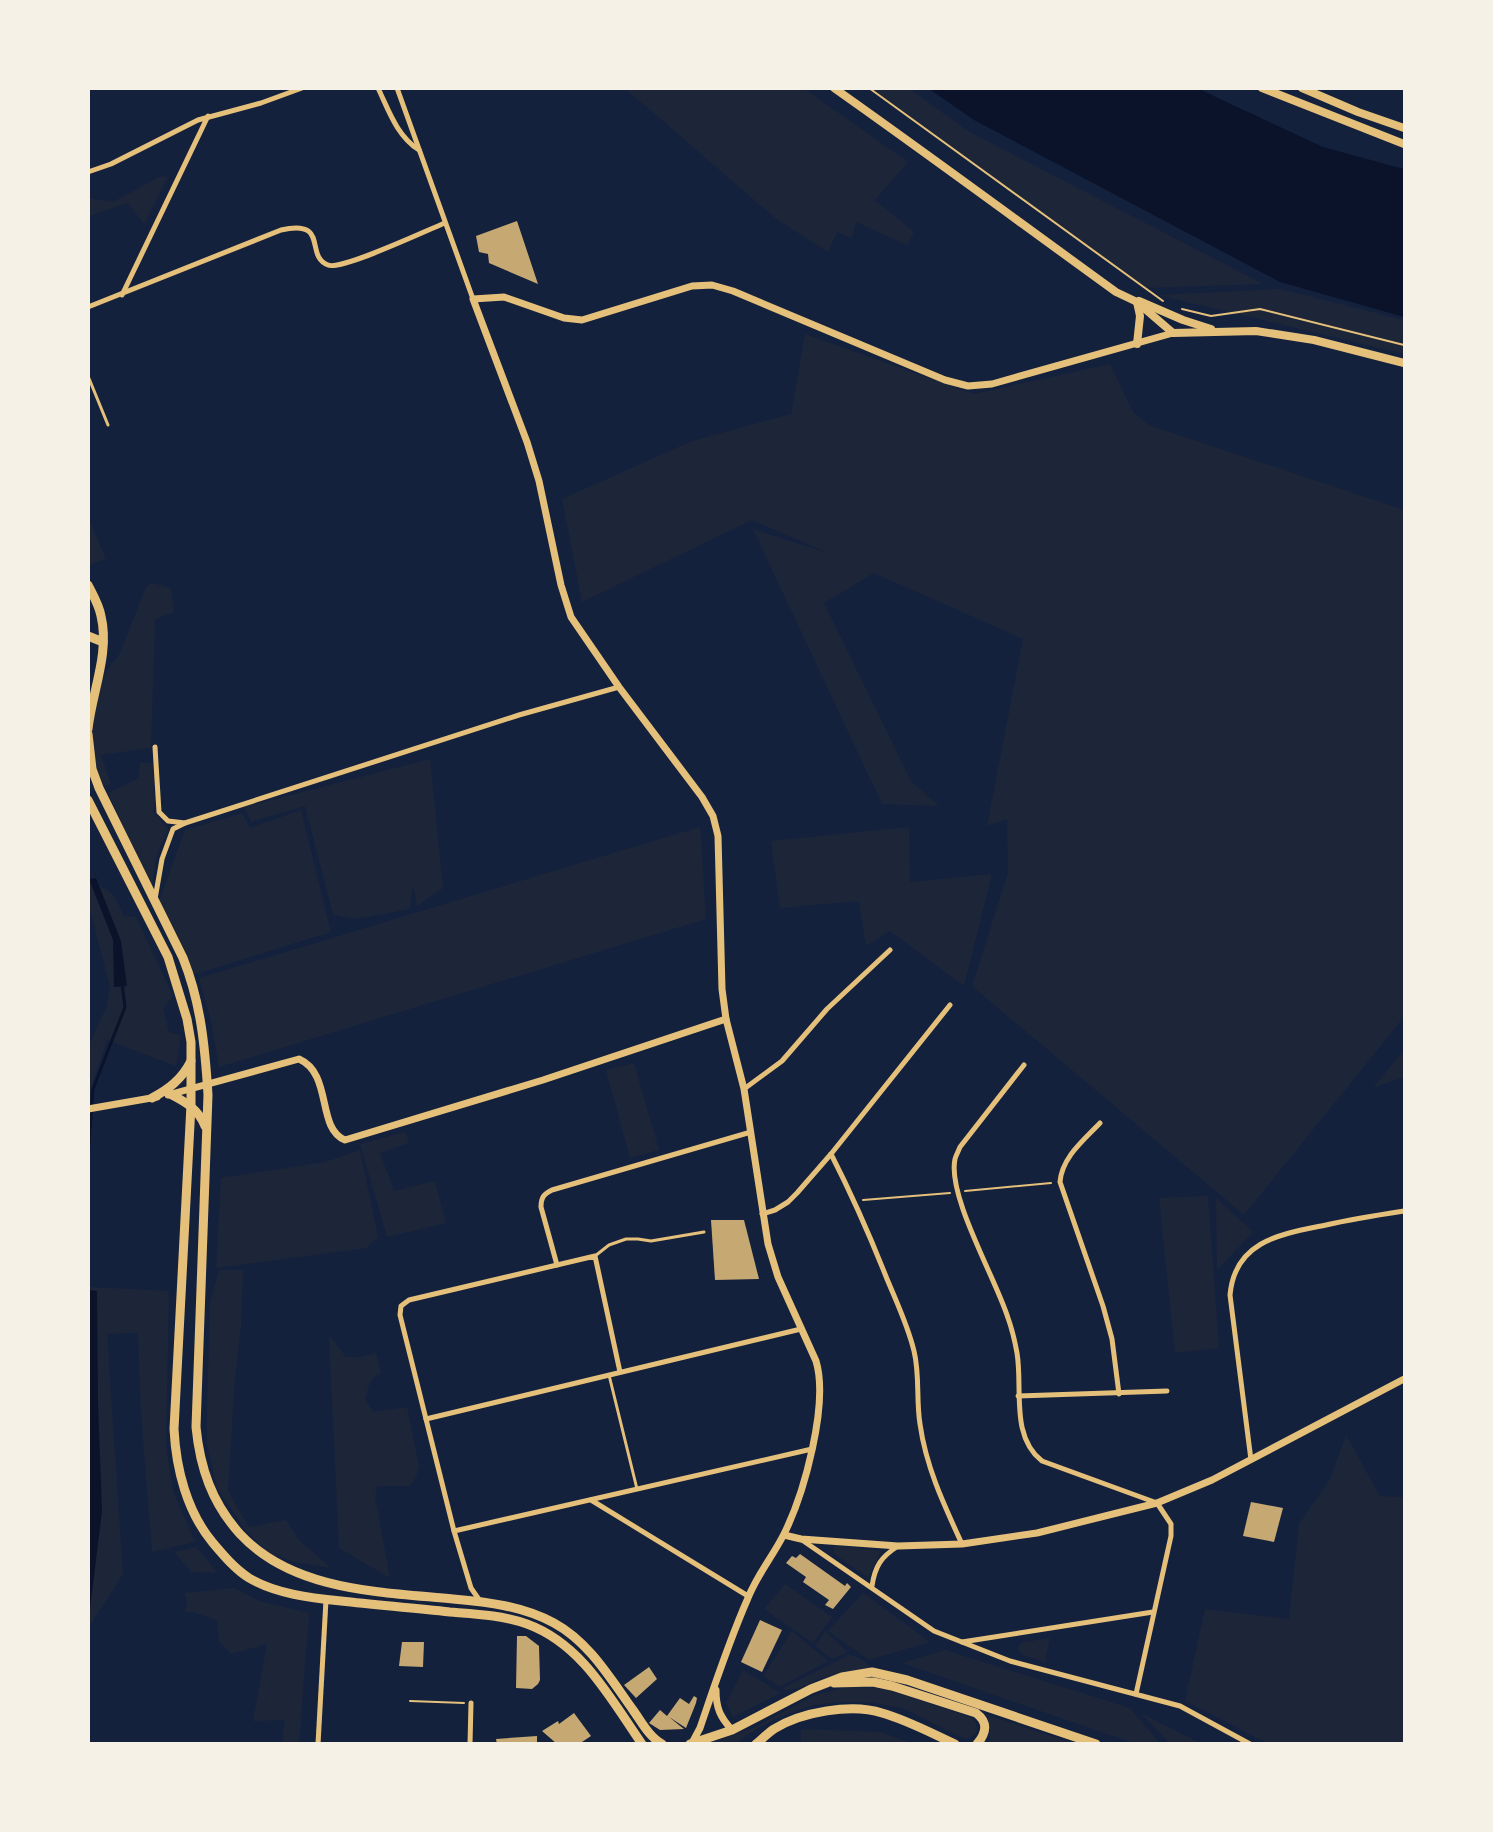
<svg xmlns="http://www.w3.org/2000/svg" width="1493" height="1832" font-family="'Crimson Pro',serif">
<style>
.green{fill:#1d2539}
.water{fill:#0b132b}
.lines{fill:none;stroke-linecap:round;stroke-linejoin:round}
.stream{stroke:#0b132b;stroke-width:3}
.building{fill:#c6a872}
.path{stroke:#e5c07b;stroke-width:2}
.service{stroke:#e5c07b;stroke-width:3}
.minor{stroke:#e5c07b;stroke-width:5}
.tertiary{stroke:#e5c07b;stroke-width:7}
.secondary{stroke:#e5c07b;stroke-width:8}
.primary{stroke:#e5c07b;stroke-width:9}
</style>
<rect width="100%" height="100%" fill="#14213d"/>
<!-- green -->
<g class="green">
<path d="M626,89H805L908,162L875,200L914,232L907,245L856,222L852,238L837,232L828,252L775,218Z"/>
<path d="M868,89H910L968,131L1263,284L1147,288Z"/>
<path d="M161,176L168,177L144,224L128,203L89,216V198L113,202Z"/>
<path d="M1280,289L1404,320V354L1158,295Z"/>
<path d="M805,334L974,394L1110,364L1133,412L1149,425L1404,510V1017L1244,1215L972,986L1008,873L1007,819L987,826L1023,639L874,573L824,603L911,781L939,806L882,804L753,529L831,554L752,520L582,602L562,499L692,441L791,414Z"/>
<path d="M89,519L106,559L90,565L88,562Z"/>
<path d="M152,583L171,588L174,612L155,619L151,748L101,755L111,784L103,787L95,767L91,734L101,679L120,653L146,587Z"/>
<path d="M430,759L443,888L417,906L413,885L410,909L356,919L333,915L305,806L251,822L244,807Z"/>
<path d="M140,763H153L155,806L153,811L168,829L156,857L152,887L108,793L139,778Z"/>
<path d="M301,810L331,932L195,974L159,901L185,830L242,813L250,828Z"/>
<path d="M700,827L706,919L219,1067L211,1021L199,978Z"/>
<path d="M909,827L910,882L992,874L964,986L890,931L866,946L859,901L780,908L771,841Z"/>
<path d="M89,883C112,889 115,895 124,916L136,917L173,996L163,1009L169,1032L181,1036L176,1066L107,1040L89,1095V1045L107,1006L110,987L89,906Z"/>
<path d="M1404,1050V1077L1373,1088Z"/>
<path d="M634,1063L659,1150L630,1158L606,1070Z"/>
<path d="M405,1132L409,1143L380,1153L394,1191L435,1181L446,1223L387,1237L360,1144Z"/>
<path d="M360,1150L378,1237L366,1248L216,1268L221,1178L325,1162Z"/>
<path d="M1208,1196L1219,1348L1175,1353L1159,1198Z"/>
<path d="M1216,1198L1253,1232L1217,1270Z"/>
<path d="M219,1270H243L241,1327L235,1377L228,1491L249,1527L286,1520L299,1540L331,1568L295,1562L269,1553L246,1531L217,1488L207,1444V1410L210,1302Z"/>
<path d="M89,1287L169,1291L166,1447L173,1491L195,1542L152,1552L141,1412L138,1333L107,1334L123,1574L89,1627Z"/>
<path d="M329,1335L346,1357H361L376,1353L381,1374C369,1377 368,1389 365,1400L373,1412L407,1407L419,1466L416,1477L410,1486H377L375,1497L390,1578L339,1548Z"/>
<path d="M1346,1435L1380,1496L1404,1497V1743H1267L1185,1701L1205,1609L1289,1619L1299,1524L1330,1479Z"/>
<path d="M835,1545L881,1551L868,1578L833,1553Z"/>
<path d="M196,1547L218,1573L191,1572L174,1552Z"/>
<path d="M785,1584L832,1617L813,1643L764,1609Z"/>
<path d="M235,1588L259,1601L309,1613L299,1743H282L285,1720L253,1721L267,1644L231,1654L219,1641L217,1620L193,1612H185L187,1602L185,1593Z"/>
<path d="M863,1593L930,1642L869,1660L828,1631Z"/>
<path d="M792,1631L828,1661L780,1687L763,1676Z"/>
<path d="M825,1631L848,1652L832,1659L815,1646Z"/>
<path d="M1050,1638L1045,1662L1023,1655L1019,1651V1645L1024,1642Z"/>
<path d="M945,1650L1130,1708L1160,1743H1133L902,1663Z"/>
<path d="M849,1655C859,1657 866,1661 872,1670C856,1670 840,1672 825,1677C809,1682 798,1693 781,1689Z"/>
<path d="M743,1670L781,1693L733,1717L726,1703Z"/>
<path d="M852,1686L886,1689L955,1712L972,1718L976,1723L977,1732L968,1739L963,1738L902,1708L868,1702H839L813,1705L785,1715L763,1725L736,1743L709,1744L757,1726L815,1695Z"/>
<path d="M1141,1713L1200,1743H1169Z"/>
<path d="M988,1715L1073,1743H990Z"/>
<path d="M801,1729L881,1732L912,1743H801Z"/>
</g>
<!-- water -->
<g class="water">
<path d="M929,89H1199L1323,147L1404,169V317L1280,282L974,120Z"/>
<path d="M96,878L121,941L127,986L114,987L113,940L89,879Z"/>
<path d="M89,1290L97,1291L98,1401L102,1511L89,1617Z"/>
</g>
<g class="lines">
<!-- stream -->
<path class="stream" d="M88,1158L93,1089L125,1007L122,983"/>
</g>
<!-- building -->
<g class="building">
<path d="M517,221L538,284L489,263L488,254L479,252L476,236Z"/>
<path d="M711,1220H744L759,1279L715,1280Z"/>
<path d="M1251,1502L1283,1508L1274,1542L1243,1536Z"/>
<path d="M800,1554L845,1586L847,1583L851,1587L833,1609L825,1605L829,1600L803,1582L806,1577L786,1563L792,1556L796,1558Z"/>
<path d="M760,1620L782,1630L762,1672L741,1662Z"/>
<path d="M517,1636H526L539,1646L540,1680L538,1684L532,1689L516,1688Z"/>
<path d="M402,1642H424L423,1667L399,1666Z"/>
<path d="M649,1667L657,1679L636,1698L624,1685Z"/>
<path d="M694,1696L697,1698L696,1703L686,1728L669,1717L684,1729L660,1730L649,1723L660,1710L667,1716L680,1698L689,1704Z"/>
<path d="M574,1713L591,1736L579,1744H557L542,1731L558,1721L559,1724Z"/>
<path d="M537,1736V1744H497L496,1739Z"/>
</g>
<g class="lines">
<!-- path -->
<g class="path">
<path d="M869,88L1163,301"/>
<path d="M1182,309L1211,316L1260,309L1404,345"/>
<path d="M965,1191L1051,1183"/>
<path d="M863,1200L950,1193"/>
<path d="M410,1701L464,1703"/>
</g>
<!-- service -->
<g class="service">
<path d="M88,376L108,425"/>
<path d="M595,1256L609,1245L626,1239H638L651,1241L704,1232"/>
<path d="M609,1375L637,1489"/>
</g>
<!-- minor -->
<g class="minor">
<path d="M378,88C389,111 397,136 419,150"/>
<path d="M397,88L473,299"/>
<path d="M88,172L111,164L198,120L261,103L302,88"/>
<path d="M122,295L208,116"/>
<path d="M88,307L281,230C330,219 304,256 328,265C341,271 427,230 445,223"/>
<path d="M155,747L159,812L168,821L185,823L519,715L619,687"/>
<path d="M155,899L162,859L173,829L185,823"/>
<path d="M1024,1065L960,1147C959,1150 956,1155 955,1159C947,1196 996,1279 1008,1318C1012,1329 1015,1342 1017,1353C1023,1388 1010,1436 1042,1461L1157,1503L1171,1524V1536L1136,1694"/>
<path d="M744,1089L782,1061L827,1009L890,950"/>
<path d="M1100,1123C1084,1140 1062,1157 1060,1182L1103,1306L1112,1339L1119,1394"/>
<path d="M831,1154C852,1195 870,1236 887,1279C897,1303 908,1326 914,1351C920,1375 916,1400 920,1424C926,1467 944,1505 962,1544"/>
<path d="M762,1214L775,1210L788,1202L797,1193L831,1154L950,1005"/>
<path d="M557,1265L541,1207C541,1197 544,1194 552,1190L751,1132"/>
<path d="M1018,1396L1167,1391"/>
<path d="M426,1419L801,1329"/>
<path d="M1251,1460L1230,1295C1235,1240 1282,1234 1326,1225C1352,1219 1378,1215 1404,1211"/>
<path d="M591,1500L748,1596"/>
<path d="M454,1531L812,1449"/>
<path d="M802,1540L934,1631L1010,1661L1180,1706L1250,1744"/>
<path d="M872,1586C875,1566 881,1557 898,1546"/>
<path d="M480,1601L471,1588L454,1531L400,1315L401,1306L409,1300L595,1256L620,1372"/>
<path d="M962,1642L1153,1612"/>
<path d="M318,1744L326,1600"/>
<path d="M470,1744L471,1703"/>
</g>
<!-- tertiary -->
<g class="tertiary">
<path d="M168,1095L299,1059C333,1074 316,1128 345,1140L543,1080L726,1019"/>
<path d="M88,1109L157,1097"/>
<path d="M784,1535L801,1539L898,1546L962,1544L1037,1533L1157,1503L1212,1480L1404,1379"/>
<path d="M716,1690C716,1708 720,1717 732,1730"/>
<path d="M692,1743L700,1728C715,1684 729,1641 748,1598C757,1575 773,1556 784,1534C804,1494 829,1404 816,1361L778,1277L768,1244L744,1089L726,1019L722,989L718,836L713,816L702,797L619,687L571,617L561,585L539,481L527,442L473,299L504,297L564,318L582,320L692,286L712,285L733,291L945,380L968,386L992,384L1173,333"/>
</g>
<!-- secondary -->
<g class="secondary">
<path d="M834,88C929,155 1022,224 1116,292L1137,302L1173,333L1256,331L1314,340L1404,363"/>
<path d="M1262,88L1404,144"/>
<path d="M1302,88L1358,112L1404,128"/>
<path d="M1139,301L1183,320L1211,329"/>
<path d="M1137,344L1140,316L1137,302"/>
</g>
<!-- primary -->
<g class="primary">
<path d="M88,585C93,595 99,605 101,616C110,653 92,692 88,729"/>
<path d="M88,636L103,642"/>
<path d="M88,734L92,769L99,788L183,958C201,1003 205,1047 208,1095L196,1427C200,1468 212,1503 240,1534C293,1591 380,1592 453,1599C488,1602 522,1606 554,1623C589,1642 610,1678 633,1710C641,1721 649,1737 662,1744"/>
<path d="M88,800L168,957L187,1019L191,1042V1105L174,1429C176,1469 187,1512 213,1543C224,1556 235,1569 249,1578C276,1594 311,1598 341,1601C378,1605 414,1608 450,1612C476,1614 502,1615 527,1624C582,1644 610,1698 642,1744"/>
<path d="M170,1094C186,1102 198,1109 205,1126"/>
<path d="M152,1098C169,1089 182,1079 191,1061"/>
<path d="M834,1683L873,1682L892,1686L976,1713C988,1722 987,1732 977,1744"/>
<path d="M690,1744L732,1730L811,1689L842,1677L872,1672L907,1680L1096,1744"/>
<path d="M756,1744C762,1739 768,1733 774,1729C801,1712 852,1703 882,1713C907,1720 931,1733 955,1744"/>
</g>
</g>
<!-- border -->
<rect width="1493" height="1832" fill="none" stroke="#f6f1e7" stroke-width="180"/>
</svg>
